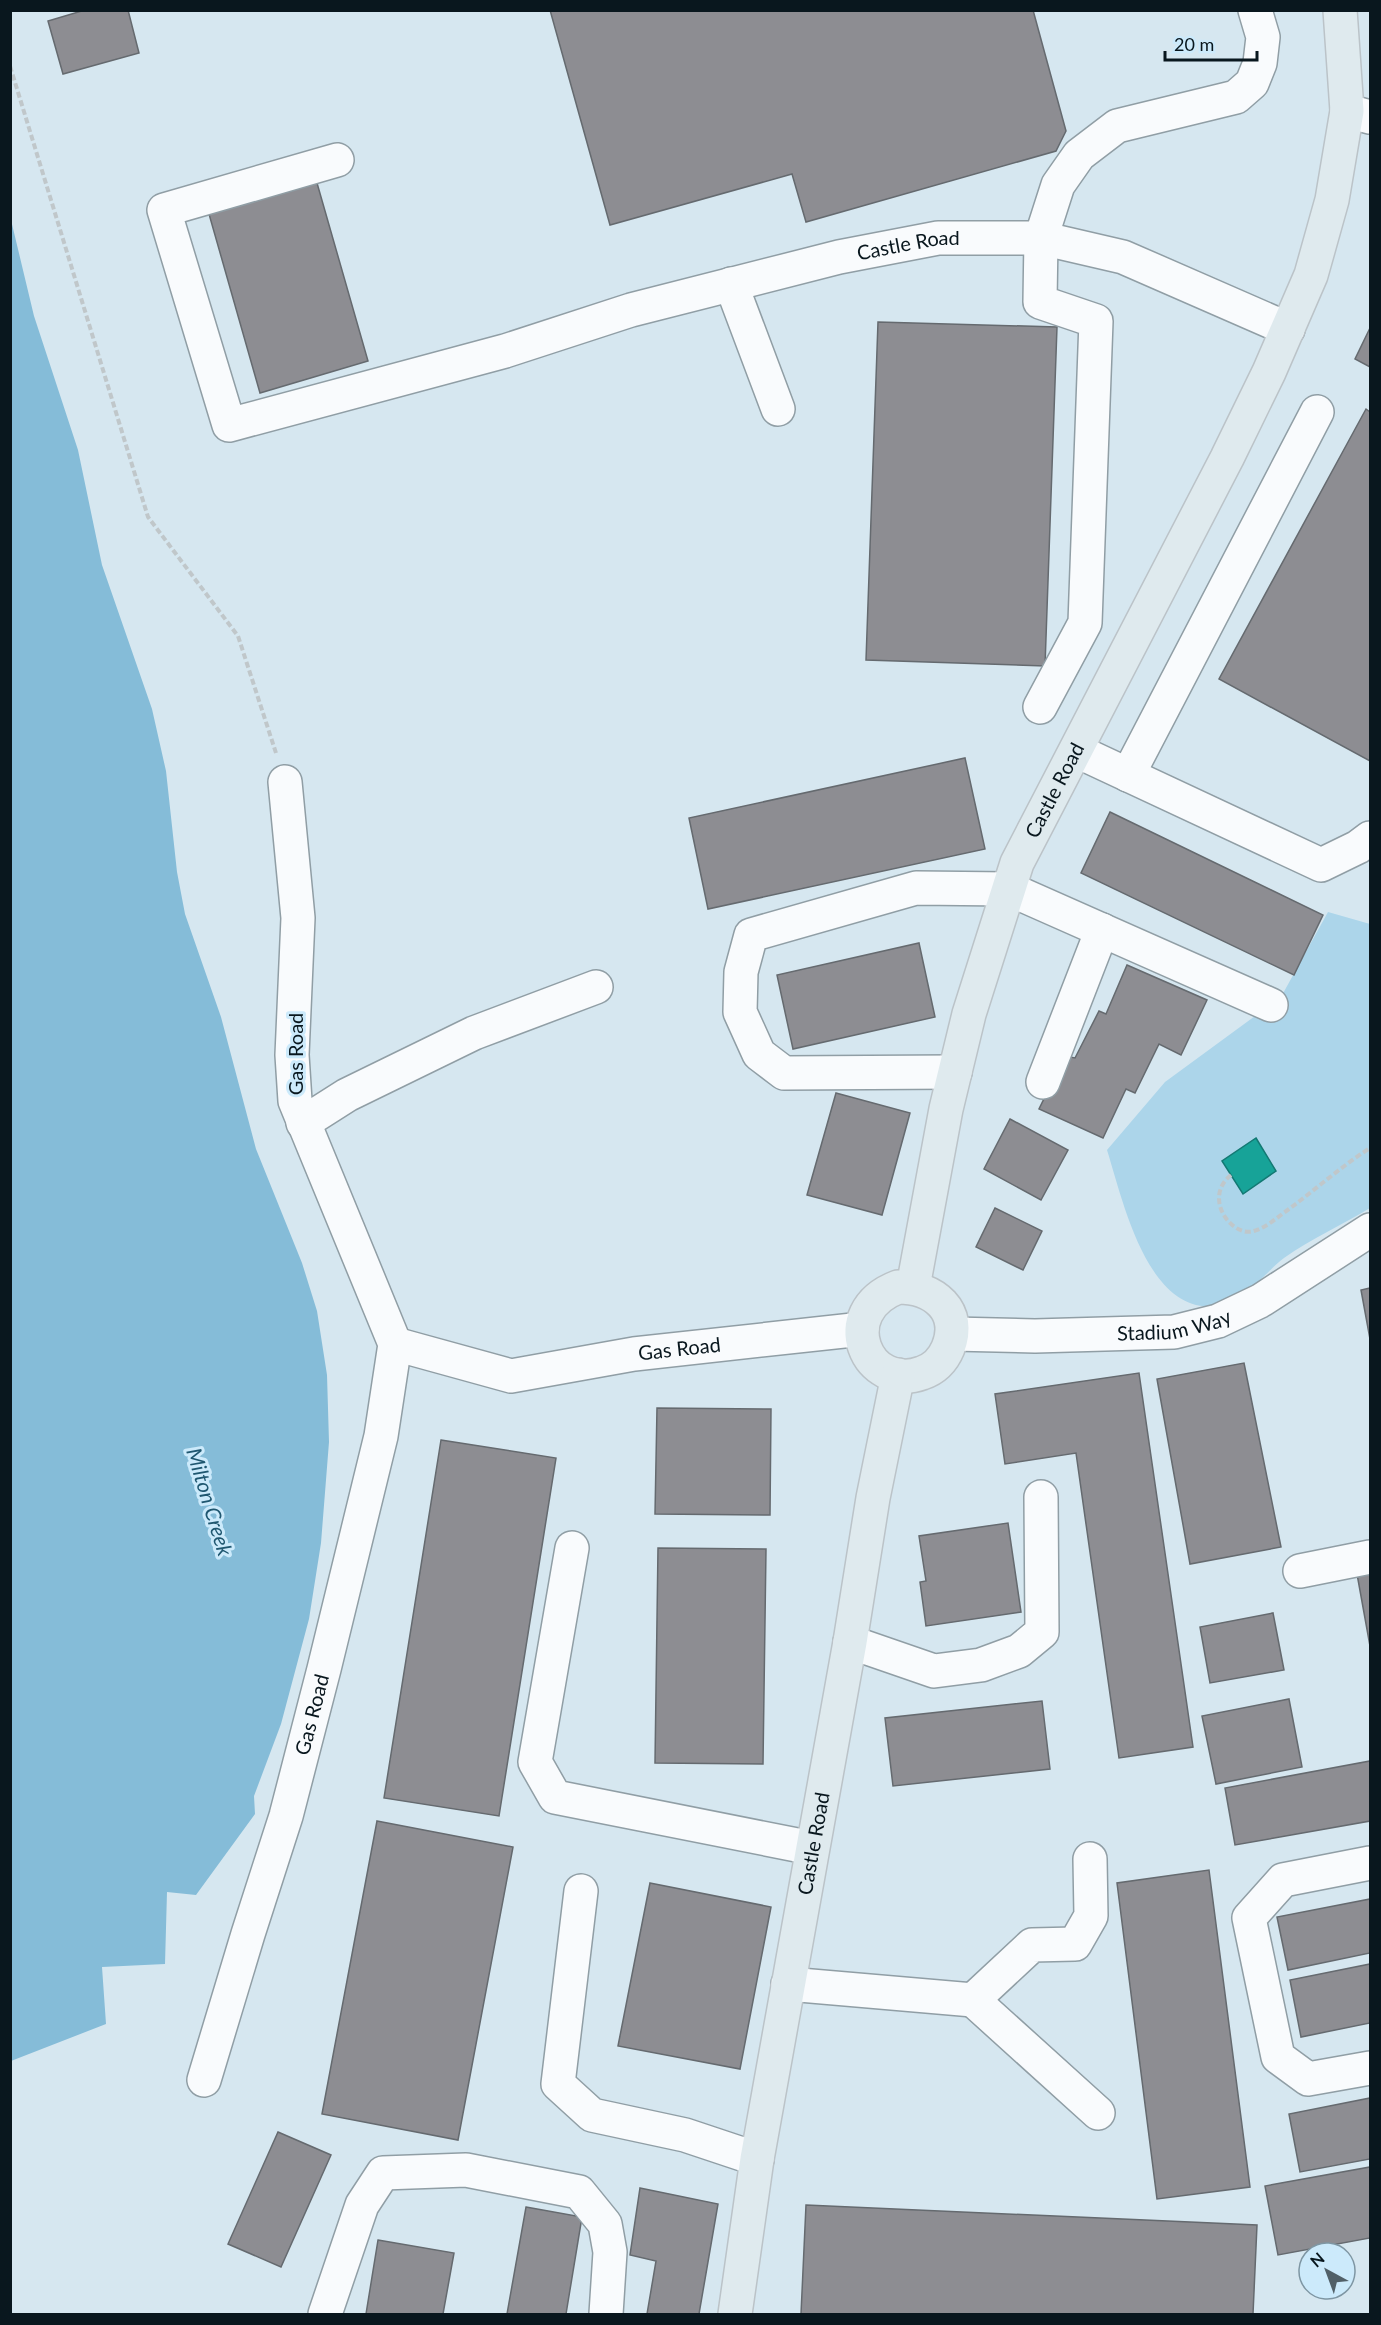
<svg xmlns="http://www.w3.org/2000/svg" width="1381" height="2325" font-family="Lato,sans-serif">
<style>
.green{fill:#acd5ea}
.water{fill:#85bcd8}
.public{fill:#17a398;stroke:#137973;stroke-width:1.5}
.industry{fill:#8d8d92;stroke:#656a6f;stroke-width:1.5}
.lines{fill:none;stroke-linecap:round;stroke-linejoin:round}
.minor-casing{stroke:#909ea5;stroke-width:36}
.major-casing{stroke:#bbc3c8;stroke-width:36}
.path{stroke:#c0c7ca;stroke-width:4;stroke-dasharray:6 3;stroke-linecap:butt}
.minor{stroke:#f9fbfd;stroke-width:33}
.major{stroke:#dfeaee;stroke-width:33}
.labels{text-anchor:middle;stroke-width:6;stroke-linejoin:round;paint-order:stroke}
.street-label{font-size:20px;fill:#09171e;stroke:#cceafb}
.water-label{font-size:21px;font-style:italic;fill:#1f5770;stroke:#cceafb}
</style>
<rect width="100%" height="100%" fill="#d6e7f0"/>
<!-- green -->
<path class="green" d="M1328,912L1370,924V1208C1342,1225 1311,1239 1284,1258C1269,1269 1247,1297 1232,1302C1151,1332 1124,1204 1107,1150L1165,1082L1281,997Z"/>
<!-- water -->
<path class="water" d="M11,220L34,316L78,450L102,565L152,709L166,771L177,872L185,914L221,1017L256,1149L302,1263L317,1311L327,1375L329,1442L321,1543L309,1619L281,1724L254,1796L255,1814L196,1895L167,1892L165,1964L102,1967L106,2024L11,2061Z"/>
<!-- public -->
<path class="public" d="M1256,1138L1276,1171L1243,1194L1222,1161Z"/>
<!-- industry -->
<g class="industry">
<path d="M85,10H128L139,53L63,74L48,21Z"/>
<path d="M550,10H1033L1066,131L1056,151L806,222L792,174L610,225Z"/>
<path d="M317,183L368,361L260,393L209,214Z"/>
<path d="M878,322L1057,327L1045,666L866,660Z"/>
<path d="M1370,328V367L1355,359Z"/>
<path d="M1366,409L1370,412V761L1219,679Z"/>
<path d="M965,758L985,849L708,909L689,818Z"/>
<path d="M1110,812L1323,915L1294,975L1081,873Z"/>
<path d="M919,943L935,1017L793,1049L777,975Z"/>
<path d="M1127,965L1207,1000L1181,1055L1159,1044L1135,1093L1126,1089L1103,1138L1039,1109L1065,1056L1075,1058L1099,1011L1106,1014Z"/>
<path d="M836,1093L910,1113L882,1215L807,1195Z"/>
<path d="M1010,1119L1068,1150L1041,1200L984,1169Z"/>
<path d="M995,1208L1042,1231L1023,1270L976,1247Z"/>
<path d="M1370,1288V1339L1361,1290Z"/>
<path d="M1244,1363L1281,1547L1190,1564L1157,1379Z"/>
<path d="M1139,1373L1193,1747L1119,1758L1076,1453L1005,1464L995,1394Z"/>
<path d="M657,1408L771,1409L770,1515L655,1514Z"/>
<path d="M441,1440L556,1458L499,1816L384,1798Z"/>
<path d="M1008,1523L1021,1612L926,1626L920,1582L926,1581L919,1536Z"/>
<path d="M658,1548L766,1549L763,1764L655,1763Z"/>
<path d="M1370,1571V1646L1357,1574Z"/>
<path d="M1273,1613L1284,1670L1210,1683L1200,1627Z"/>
<path d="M1289,1699L1302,1767L1216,1784L1202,1716Z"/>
<path d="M1042,1701L1050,1769L893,1786L885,1718Z"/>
<path d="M1370,1761V1821L1235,1845L1225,1788Z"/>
<path d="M377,1821L513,1847L458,2140L322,2114Z"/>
<path d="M1209,1870L1250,2187L1157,2199L1117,1883Z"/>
<path d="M650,1883L771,1907L740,2069L618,2046Z"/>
<path d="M1370,1899V1953L1288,1970L1277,1917Z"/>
<path d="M1370,1964V2023L1301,2037L1290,1980Z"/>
<path d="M1370,2098V2159L1300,2172L1289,2114Z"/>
<path d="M278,2132L331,2155L281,2267L228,2244Z"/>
<path d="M1370,2167V2238L1278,2255L1265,2186Z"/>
<path d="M640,2188L718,2204L699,2314H647L656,2261L630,2255Z"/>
<path d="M806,2205L1257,2225L1253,2314H801Z"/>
<path d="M526,2207L582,2217L566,2314H507Z"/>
<path d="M378,2240L454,2253L443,2314H366Z"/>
</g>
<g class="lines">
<defs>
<g id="minor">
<path d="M1347,111L1370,117"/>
<path id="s1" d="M337,160L164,210L229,425L505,351L631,310L839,257L938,238H1041L1123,257L1288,329"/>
<path d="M731,284L778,409"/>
<path d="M1040,707L1085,623L1096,321L1040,302L1041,238L1058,185L1079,155L1117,126L1236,97L1252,83L1260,63L1263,37L1255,10"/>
<path d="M1077,751L1321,865L1358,847L1370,838"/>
<path d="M1128,775L1317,412"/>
<path d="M955,1072L784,1073L759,1054L740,1012L741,972L751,935L916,888L1009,889L1271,1005"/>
<path d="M1043,1082L1102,930"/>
<path d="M303,1123L347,1095L474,1033L596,987"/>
<path id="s2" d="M953,1334L1035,1336L1174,1332L1218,1321L1260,1301L1370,1230"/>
<path id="s3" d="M395,1344L511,1376L634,1354L862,1329"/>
<path d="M572,1548L535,1762L555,1797L812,1848"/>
<path d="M1300,1571L1370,1557"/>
<path d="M850,1642L934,1671L981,1665L1019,1651L1042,1632L1041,1497"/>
<path d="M1370,1863L1283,1880L1249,1918L1278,2057L1308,2079L1370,2068"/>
<path d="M581,1891L558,2084L592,2115L685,2135L757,2159"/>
<path d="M788,1984L973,2000L1032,1945L1075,1944L1091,1916L1090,1859"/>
<path d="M973,2000L1098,2113"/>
<path id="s4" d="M204,2080L248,1934L286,1816L324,1669L381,1436L395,1344L295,1101L292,1055L298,918L285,782"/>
<path d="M325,2314L362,2205L383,2173L466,2170L579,2192L605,2224L610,2252L606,2314"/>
</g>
<g id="major">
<path d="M898,1287C934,1287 963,1311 948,1348C943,1360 934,1369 922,1373C867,1393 832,1312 898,1287Z"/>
<path id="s5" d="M913,1287L946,1109L969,1014L1017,863L1227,458L1269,372L1311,275L1332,200L1347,111L1340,10"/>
<path id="s6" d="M735,2314L757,2159L850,1642L873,1498L898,1375"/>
</g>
</defs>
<!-- minor casing -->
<use href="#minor" class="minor-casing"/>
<!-- major casing -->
<use href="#major" class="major-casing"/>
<!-- path -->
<g class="path">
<path d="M10,66L148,517L238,636L276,753"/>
<path d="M1231,1175C1202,1198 1232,1238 1254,1231C1266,1228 1279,1216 1289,1209C1316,1189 1342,1166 1370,1148"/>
</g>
<!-- minor -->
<use href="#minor" class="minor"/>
<!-- major -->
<use href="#major" class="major"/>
</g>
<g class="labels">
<!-- street labels -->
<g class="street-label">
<text dy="7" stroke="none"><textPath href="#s1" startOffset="1108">Castle Road</textPath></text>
<text dy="7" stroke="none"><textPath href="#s5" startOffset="519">Castle Road</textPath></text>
<text transform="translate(296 1054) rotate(-90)" y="7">Gas Road</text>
<text dy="7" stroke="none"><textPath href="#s2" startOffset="222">Stadium Way</textPath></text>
<text dy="7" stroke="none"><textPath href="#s3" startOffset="291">Gas Road</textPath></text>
<text dy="7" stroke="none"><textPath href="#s4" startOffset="381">Gas Road</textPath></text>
<text dy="7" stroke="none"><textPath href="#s6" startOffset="477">Castle Road</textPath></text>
</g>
<!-- water labels -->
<g class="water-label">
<text transform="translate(209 1502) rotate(73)" y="7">Milton Creek</text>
</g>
</g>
<!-- border -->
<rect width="1381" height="2325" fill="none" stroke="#09171e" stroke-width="24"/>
<!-- north arrow -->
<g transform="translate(1327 2271) rotate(319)"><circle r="28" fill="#cceafb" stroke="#7e96a3" stroke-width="1.5"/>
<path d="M0-4.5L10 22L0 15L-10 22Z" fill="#516068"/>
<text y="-9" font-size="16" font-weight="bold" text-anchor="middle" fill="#09171e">N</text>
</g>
<!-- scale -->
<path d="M1165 51v9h92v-9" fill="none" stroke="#09171e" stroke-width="3"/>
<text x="1174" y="51" font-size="18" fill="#09171e" stroke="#cceafb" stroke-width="4.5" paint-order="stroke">20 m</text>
</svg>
